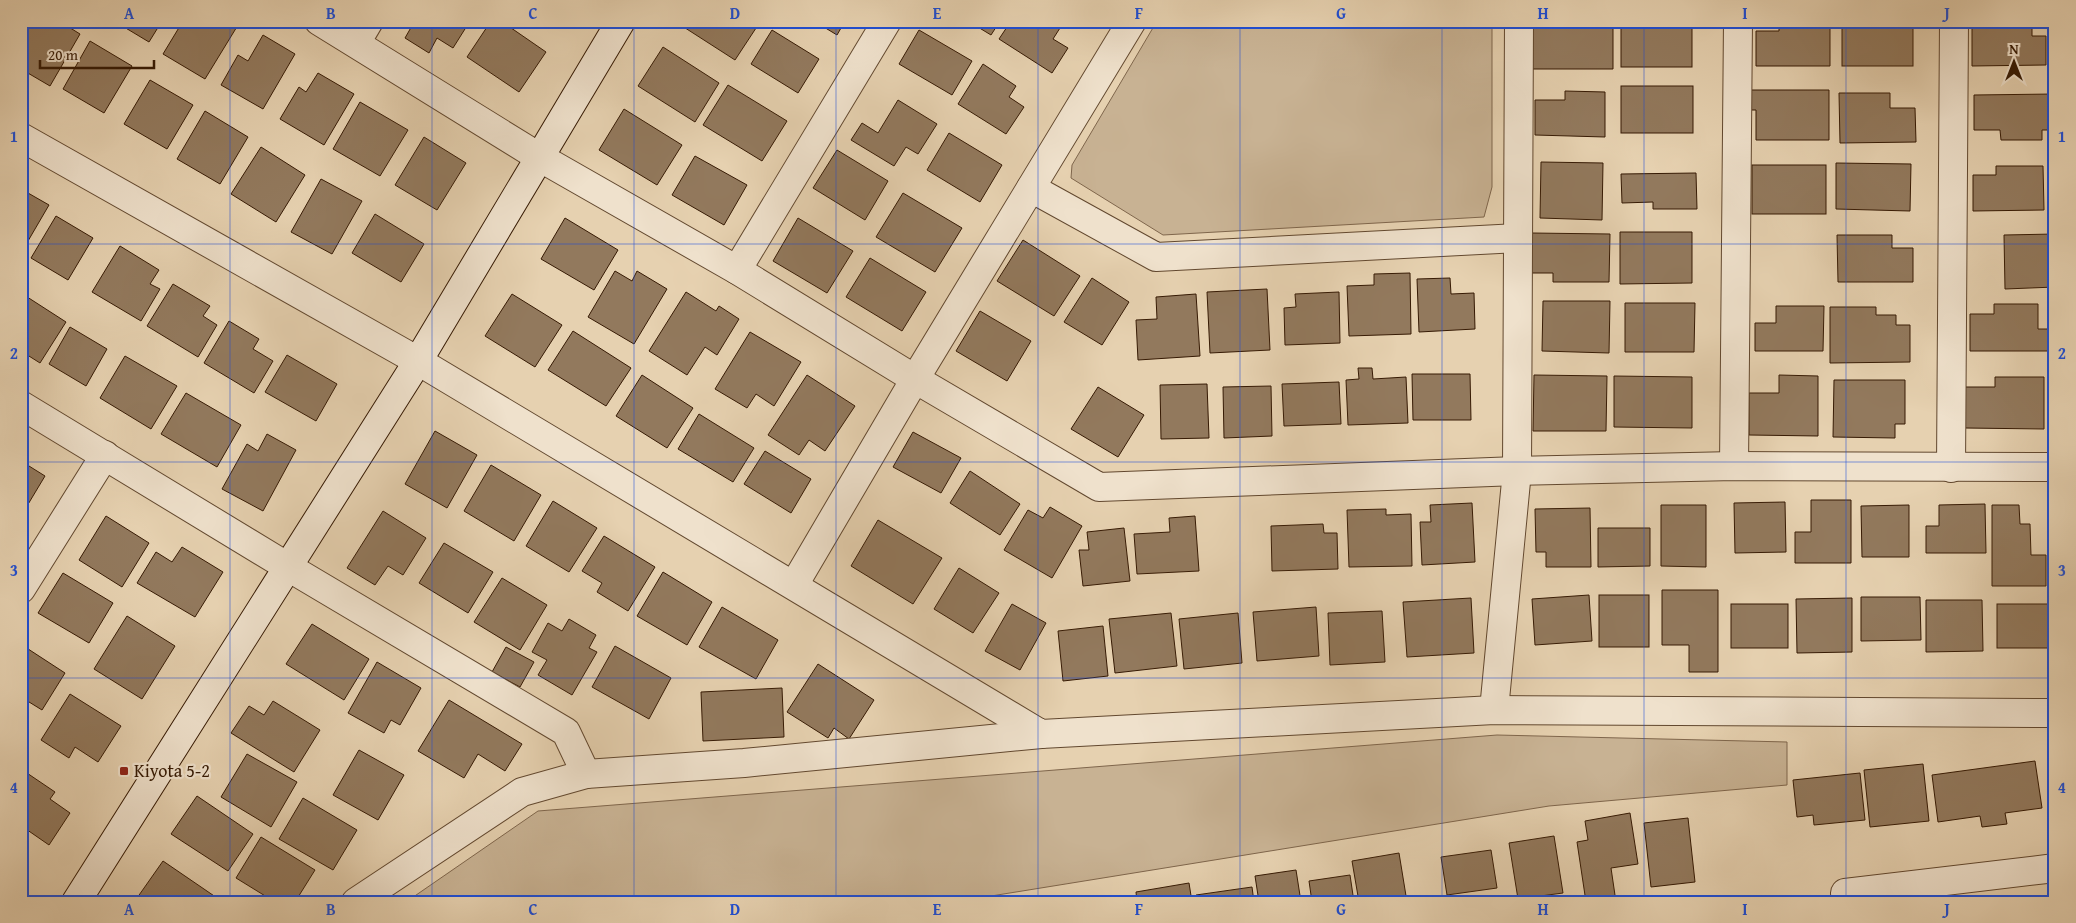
<svg xmlns="http://www.w3.org/2000/svg" width="2076" height="923" font-family="'Gentium Book Plus',serif">
<style>
.green{fill:#c8b293;stroke:#7f664c}
.building{fill:#92795d;stroke:#361a04}
.lines{fill:none;stroke-linecap:round;stroke-linejoin:round}
.street-casing{stroke:#62482f;stroke-width:30}
.secondary-casing{stroke:#361a04;stroke-width:30}
.street{stroke:#efe1cc;stroke-width:28}
.secondary{stroke:#efe1cc;stroke-width:28}
.grid{fill:none;stroke:#1d4ed8;stroke-width:1;stroke-opacity:0.55}
.poi-dot{fill:#8f2418;stroke:#efe1cc;stroke-width:2}
.labels{text-anchor:middle;stroke-width:4.5;stroke-linejoin:round;paint-order:stroke}
.poi-label{font-size:18px;fill:#361a04;stroke:#efe1cc;text-anchor:start}
.neatline{fill:none;stroke:#1d4ed8;stroke-width:2}
.grid-label{font-size:16px;text-anchor:middle;font-weight:bold;fill:#1d4ed8}
</style>
<rect width="100%" height="100%" fill="#e6d1b0"/>
<filter id="stains"><feTurbulence type="fractalNoise" baseFrequency=".004" numOctaves="4"/><feColorMatrix values="0 0 0 0 .2 0 0 0 0 .09 0 0 0 0 .02 0 0 0 .5 -.17"/></filter>
<radialGradient id="worn" r=".72"><stop offset=".6" stop-color="#630" stop-opacity="0"/><stop offset="1" stop-color="#630" stop-opacity=".3"/></radialGradient>
<!-- green -->
<g class="green">
<path d="M1157,21H1492V187L1484,217L1163,235L1071,178L1072,165Z"/>
<path d="M1497,735L1787,742V785L1549,806L954,902H406L538,811Z"/>
</g>
<!-- building -->
<g class="building">
<path d="M24,21H59L80,34L50,86L21,69V26Z"/>
<path d="M114,21H162L149,42Z"/>
<path d="M183,21H232L238,25L205,79L163,54Z"/>
<path d="M408,21H470L453,48L437,38L429,53L405,38L413,24Z"/>
<path d="M491,21H501L546,52L519,92L467,57Z"/>
<path d="M681,21H758L760,22L735,60L679,24Z"/>
<path d="M814,21H845L837,35Z"/>
<path d="M968,21H1000L991,35Z"/>
<path d="M1011,21H1050L1060,28L1053,39L1068,48L1052,73L999,39Z"/>
<path d="M1528,21H1562V24L1613,25V69H1528Z"/>
<rect x="1621" y="21" width="71" height="46"/>
<rect x="1842" y="21" width="71" height="45"/>
<path d="M1972,21H2032V36H2046V65L1972,66Z"/>
<path d="M1779,22H1830V66H1756V31H1779Z"/>
<path d="M772,30L819,59L798,93L751,64Z"/>
<path d="M919,30L972,61L952,95L899,64Z"/>
<path d="M263,35L295,54L263,109L221,85L238,55L248,61Z"/>
<path d="M90,41L132,66L104,113L63,89Z"/>
<path d="M663,47L719,83L695,122L638,86Z"/>
<path d="M983,64L1016,86L1009,97L1024,107L1006,134L958,104Z"/>
<path d="M318,73L354,94L324,145L280,119L299,87L306,92Z"/>
<path d="M150,80L193,105L167,149L124,124Z"/>
<path d="M728,85L787,121L762,161L703,125Z"/>
<rect x="1621" y="86" width="72" height="47"/>
<path d="M1744,90H1829V140H1756V110H1744Z"/>
<path d="M1565,91L1605,92V137L1535,135V100H1565Z"/>
<path d="M1839,93H1890V108H1915L1916,142L1840,143Z"/>
<path d="M2054,94V130H2042V140H2001L2000,130H1974V95Z"/>
<path d="M898,100L937,124L918,154L906,147L894,166L851,140L862,123L878,133Z"/>
<path d="M360,102L408,130L380,176L333,149Z"/>
<path d="M624,109L682,145L657,185L599,150Z"/>
<path d="M205,111L248,137L220,184L177,159Z"/>
<path d="M949,133L1002,165L980,202L927,170Z"/>
<path d="M424,137L466,163L437,210L395,185Z"/>
<path d="M261,147L305,175L276,222L231,194Z"/>
<path d="M837,150L888,181L865,220L813,188Z"/>
<path d="M695,156L747,185L724,225L672,195Z"/>
<path d="M1541,162L1603,163L1602,220L1540,218Z"/>
<path d="M1836,163L1911,164L1910,211L1836,209Z"/>
<rect x="1752" y="165" width="74" height="49"/>
<path d="M1996,166H2043L2044,210L1973,211V175H1996Z"/>
<path d="M1696,173L1697,209H1653V202L1622,203L1621,174Z"/>
<path d="M321,179L362,201L332,254L291,232Z"/>
<path d="M21,189L49,205L21,253Z"/>
<path d="M903,193L962,228L935,272L876,237Z"/>
<path d="M375,214L424,244L401,282L352,253Z"/>
<path d="M56,216L93,238L68,280L31,258Z"/>
<path d="M565,218L618,250L594,290L541,259Z"/>
<path d="M798,218L853,251L827,293L773,261Z"/>
<path d="M1620,232H1692V283L1620,284Z"/>
<path d="M1532,233L1610,234L1609,282H1553V273H1531Z"/>
<path d="M2055,234V287L2005,289L2004,235Z"/>
<path d="M1837,235H1892V248H1913V282H1838Z"/>
<path d="M1023,240L1080,276L1054,316L997,281Z"/>
<path d="M120,246L159,270L150,284L160,289L141,321L92,292Z"/>
<path d="M870,258L926,292L902,331L846,297Z"/>
<path d="M615,271L632,281L637,271L667,289L634,344L588,317Z"/>
<path d="M1410,273L1411,334L1349,336L1347,286L1374,285V274Z"/>
<path d="M1092,278L1129,302L1102,345L1064,322Z"/>
<path d="M1450,278L1451,294L1474,293L1475,329L1419,332L1417,279Z"/>
<path d="M173,284L210,306L203,316L217,325L198,357L147,326Z"/>
<path d="M1267,289L1270,350L1210,353L1207,292Z"/>
<path d="M686,292L716,311L719,306L739,319L717,355L705,347L687,375L649,351Z"/>
<path d="M1339,292L1340,343L1285,345L1284,308L1296,307L1295,294Z"/>
<path d="M21,293L66,322L40,363L21,351Z"/>
<path d="M512,294L562,325L535,367L485,336Z"/>
<path d="M1196,294L1200,356L1138,360L1136,320L1157,319L1156,297Z"/>
<path d="M1543,301H1610L1609,353L1542,351Z"/>
<path d="M1625,303H1695L1694,352H1625Z"/>
<path d="M1994,304H2038V329H2049V351H1970V314H1994Z"/>
<path d="M1776,306H1824L1823,351H1755V323H1776Z"/>
<path d="M1830,307H1876V315H1896V325H1910V362L1830,363Z"/>
<path d="M980,311L1031,341L1007,381L956,351Z"/>
<path d="M229,321L259,339L253,349L273,361L254,393L204,363Z"/>
<path d="M70,327L107,349L86,386L49,364Z"/>
<path d="M573,331L631,368L606,406L548,370Z"/>
<path d="M750,332L801,362L774,406L756,394L747,408L715,389Z"/>
<path d="M287,355L337,384L316,421L265,392Z"/>
<path d="M125,356L177,386L151,429L100,398Z"/>
<path d="M1358,368H1372L1373,379L1406,377L1408,423L1348,425L1346,380L1359,379Z"/>
<path d="M1412,374H1470L1471,420H1413Z"/>
<path d="M642,375L693,408L667,448L616,416Z"/>
<path d="M807,375L855,406L825,451L809,440L799,455L768,435Z"/>
<path d="M1534,375L1607,376L1606,431H1533Z"/>
<path d="M1779,375L1818,376V436L1749,435V393H1779Z"/>
<path d="M1614,376L1692,377V428L1614,427Z"/>
<path d="M1995,377H2044V429L1965,428V387H1995Z"/>
<path d="M1834,380H1905V424H1895V438L1833,437Z"/>
<path d="M1339,382L1341,424L1284,426L1282,384Z"/>
<path d="M1207,384L1209,438L1161,439L1160,385Z"/>
<path d="M1271,386L1272,436L1224,438L1223,387Z"/>
<path d="M1098,387L1144,415L1118,457L1071,429Z"/>
<path d="M186,393L241,425L217,467L161,434Z"/>
<path d="M699,414L754,448L733,482L678,449Z"/>
<path d="M435,431L477,455L447,508L405,484Z"/>
<path d="M913,432L961,458L941,493L893,467Z"/>
<path d="M267,434L296,450L263,511L222,489L247,444L258,451Z"/>
<path d="M765,451L811,479L791,513L744,484Z"/>
<path d="M21,461L45,476L21,516Z"/>
<path d="M491,465L541,495L514,541L464,511Z"/>
<path d="M970,471L1020,504L1000,535L950,503Z"/>
<path d="M1811,500H1851V563H1795V532H1811Z"/>
<path d="M553,501L597,528L569,572L526,546Z"/>
<path d="M1785,502L1786,552L1735,553L1734,503Z"/>
<path d="M1472,503L1475,562L1422,565L1420,522H1431L1430,505Z"/>
<path d="M1985,504L1986,553H1926V526H1939V505Z"/>
<path d="M1661,505H1706V567L1661,566Z"/>
<path d="M1909,505V557H1862L1861,506Z"/>
<path d="M1992,505H2019L2020,524H2030L2031,555H2046V586H1992Z"/>
<path d="M1050,507L1082,526L1052,578L1004,550L1028,510L1043,518Z"/>
<path d="M1590,508L1591,567H1546V552H1536L1535,509Z"/>
<path d="M1386,509V515L1411,514L1412,566L1349,567L1347,510Z"/>
<path d="M383,511L426,538L403,575L388,566L375,585L347,568Z"/>
<path d="M106,516L149,543L122,587L79,560Z"/>
<path d="M1195,516L1199,571L1137,574L1134,534L1170,532L1169,518Z"/>
<path d="M878,520L942,558L913,604L851,566Z"/>
<path d="M1323,524L1324,533H1337L1338,569L1272,571L1271,526Z"/>
<path d="M1124,528L1130,581L1083,586L1079,550H1089L1087,532Z"/>
<path d="M1598,528H1650V566L1598,567Z"/>
<path d="M604,536L655,567L628,611L597,592L602,583L582,571Z"/>
<path d="M444,543L493,572L468,613L419,583Z"/>
<path d="M182,547L223,572L195,617L137,583L156,552L172,562Z"/>
<path d="M959,568L999,593L973,633L934,609Z"/>
<path d="M663,572L712,602L687,645L637,616Z"/>
<path d="M63,573L113,603L89,643L38,613Z"/>
<path d="M502,578L547,605L520,650L474,622Z"/>
<path d="M1662,590H1718V672H1689V645H1662Z"/>
<path d="M1589,595L1592,641L1535,645L1532,599Z"/>
<rect x="1599" y="595" width="50" height="52"/>
<path d="M1861,597H1920L1921,640L1861,641Z"/>
<path d="M1471,598L1474,653L1407,657L1403,602Z"/>
<path d="M1852,598V652L1797,653L1796,599Z"/>
<path d="M1926,600H1982L1983,651L1926,652Z"/>
<path d="M1012,604L1046,623L1020,670L985,651Z"/>
<rect x="1731" y="604" width="57" height="44"/>
<rect x="1997" y="604" width="55" height="44"/>
<path d="M722,607L778,640L756,679L699,647Z"/>
<path d="M1316,607L1319,656L1257,661L1253,612Z"/>
<path d="M1382,611L1385,662L1330,665L1328,613Z"/>
<path d="M1171,613L1177,666L1115,673L1109,619Z"/>
<path d="M1238,613L1242,663L1184,669L1179,619Z"/>
<path d="M127,616L175,646L142,699L94,669Z"/>
<path d="M569,619L596,635L589,648L597,652L572,695L538,675L547,660L532,652L548,623L562,631Z"/>
<path d="M312,624L369,659L344,700L286,664Z"/>
<path d="M1103,626L1108,676L1063,681L1058,631Z"/>
<path d="M22,645L65,673L42,710L21,697Z"/>
<path d="M615,646L671,678L649,719L592,687Z"/>
<path d="M506,647L534,662L520,687L492,672Z"/>
<path d="M377,662L421,688L400,725L391,720L384,733L348,713Z"/>
<path d="M818,664L874,700L849,739L834,728L828,738L787,712Z"/>
<path d="M782,688L784,737L703,741L701,692Z"/>
<path d="M70,694L121,726L98,762L75,747L69,758L41,740Z"/>
<path d="M449,700L522,744L505,771L478,754L464,778L418,751Z"/>
<path d="M273,701L320,730L294,772L231,733L249,706L264,715Z"/>
<path d="M2050,739H2055V802H2051Z"/>
<path d="M359,750L404,775L378,820L333,795Z"/>
<path d="M247,754L297,782L271,827L221,797Z"/>
<path d="M2035,761L2042,808L2005,813L2007,824L1982,827L1980,816L1938,822L1932,775Z"/>
<path d="M1923,764L1929,821L1870,827L1864,770Z"/>
<path d="M21,769L55,792L50,799L70,813L49,845L23,827L21,829Z"/>
<path d="M1860,773L1865,820L1814,825L1813,815L1797,817L1793,780Z"/>
<path d="M197,796L253,834L228,871L171,834Z"/>
<path d="M303,798L357,830L333,870L279,839Z"/>
<path d="M1630,813L1638,864L1611,868L1616,902H1586L1577,842L1588,840L1585,821Z"/>
<path d="M1688,818L1695,882L1651,887L1644,823Z"/>
<path d="M1554,836L1563,893L1518,899L1509,843Z"/>
<path d="M261,837L315,870L295,902H275L236,878Z"/>
<path d="M1491,850L1497,888L1447,895L1441,857Z"/>
<path d="M1399,853L1407,902H1359L1352,861Z"/>
<path d="M163,861L223,902H142L137,898Z"/>
<path d="M1296,870L1301,902H1259L1255,876Z"/>
<path d="M1350,875L1354,902H1312L1309,881Z"/>
<path d="M1189,883L1192,902H1137L1136,892Z"/>
<path d="M1252,887L1254,902H1197L1196,895Z"/>
<path d="M1113,896L1114,902H1075Z"/>
</g>
<g class="lines">
<defs>
<g id="street">
<path d="M319,21L539,157L737,270L915,379L1099,487L1517,471L1734,466L2055,467"/>
<path d="M356,43L369,21"/>
<path d="M21,137L418,361L1041,734L1494,710L2055,713"/>
<path d="M1031,188L1156,257L1518,238"/>
<path d="M737,270L887,21"/>
<path d="M21,405L288,567L566,732L586,774"/>
<path d="M1734,466L1738,21"/>
<path d="M1951,468L1954,21"/>
<path d="M794,585L915,379L1132,21"/>
<path d="M21,589L105,455"/>
<path d="M1494,710L1517,471L1519,21"/>
<path d="M1845,893L2055,868"/>
<path d="M356,902L522,792L586,774L744,763L1041,734"/>
</g>
<path id="secondary" d="M76,902L418,361L621,21"/>
</defs>
<!-- street casing -->
<use href="#street" class="street-casing"/>
<!-- secondary casing -->
<use href="#secondary" class="secondary-casing"/>
<!-- street -->
<use href="#street" class="street"/>
<!-- secondary -->
<use href="#secondary" class="secondary"/>
</g>
<!-- grid -->
<path class="grid" d="M230,21V902M432,21V902M634,21V902M836,21V902M1038,21V902M1240,21V902M1442,21V902M1644,21V902M1846,21V902M21,244H2055M21,462H2055M21,678H2055"/>
<!-- markers -->
<rect class="poi-dot" x="119" y="766" width="10" height="10" rx="2.5"/>
<g class="labels">
<!-- poi labels -->
<g class="poi-label">
<text x="134" y="777">Kiyota 5-2</text>
</g>
</g>
<!-- margin -->
<rect width="2076" height="923" fill="none" stroke="#e6d1b0" stroke-width="55"/>
<!-- north arrow -->
<g transform="translate(2014 62)" stroke="#efe1cc" stroke-width="4" paint-order="stroke">
<path d="M0-4L9 19L0 12L-9 19Z" fill="#361a04"/>
<text y="-8" font-size="14" font-weight="bold" text-anchor="middle" fill="#361a04">N</text>
</g>
<!-- scale -->
<path d="M40 60v8h114v-8" fill="none" stroke="#361a04" stroke-width="2.5"/>
<text x="48" y="60" font-size="15" fill="#361a04" stroke="#efe1cc" stroke-width="4" paint-order="stroke">20 m</text>
<rect x="28" y="28" width="2020" height="868" class="neatline"/>
<g class="grid-label">
<text x="129" y="19">A</text>
<text x="331" y="19">B</text>
<text x="533" y="19">C</text>
<text x="735" y="19">D</text>
<text x="937" y="19">E</text>
<text x="1139" y="19">F</text>
<text x="1341" y="19">G</text>
<text x="1543" y="19">H</text>
<text x="1745" y="19">I</text>
<text x="1947" y="19">J</text>
<text x="14" y="142">1</text>
<text x="2062" y="142">1</text>
<text x="14" y="359">2</text>
<text x="2062" y="359">2</text>
<text x="14" y="576">3</text>
<text x="2062" y="576">3</text>
<text x="14" y="793">4</text>
<text x="2062" y="793">4</text>
<text x="129" y="915">A</text>
<text x="331" y="915">B</text>
<text x="533" y="915">C</text>
<text x="735" y="915">D</text>
<text x="937" y="915">E</text>
<text x="1139" y="915">F</text>
<text x="1341" y="915">G</text>
<text x="1543" y="915">H</text>
<text x="1745" y="915">I</text>
<text x="1947" y="915">J</text>
</g>
<rect width="100%" height="100%" filter="url(#stains)"/>
<rect width="100%" height="100%" fill="url(#worn)"/>
</svg>
